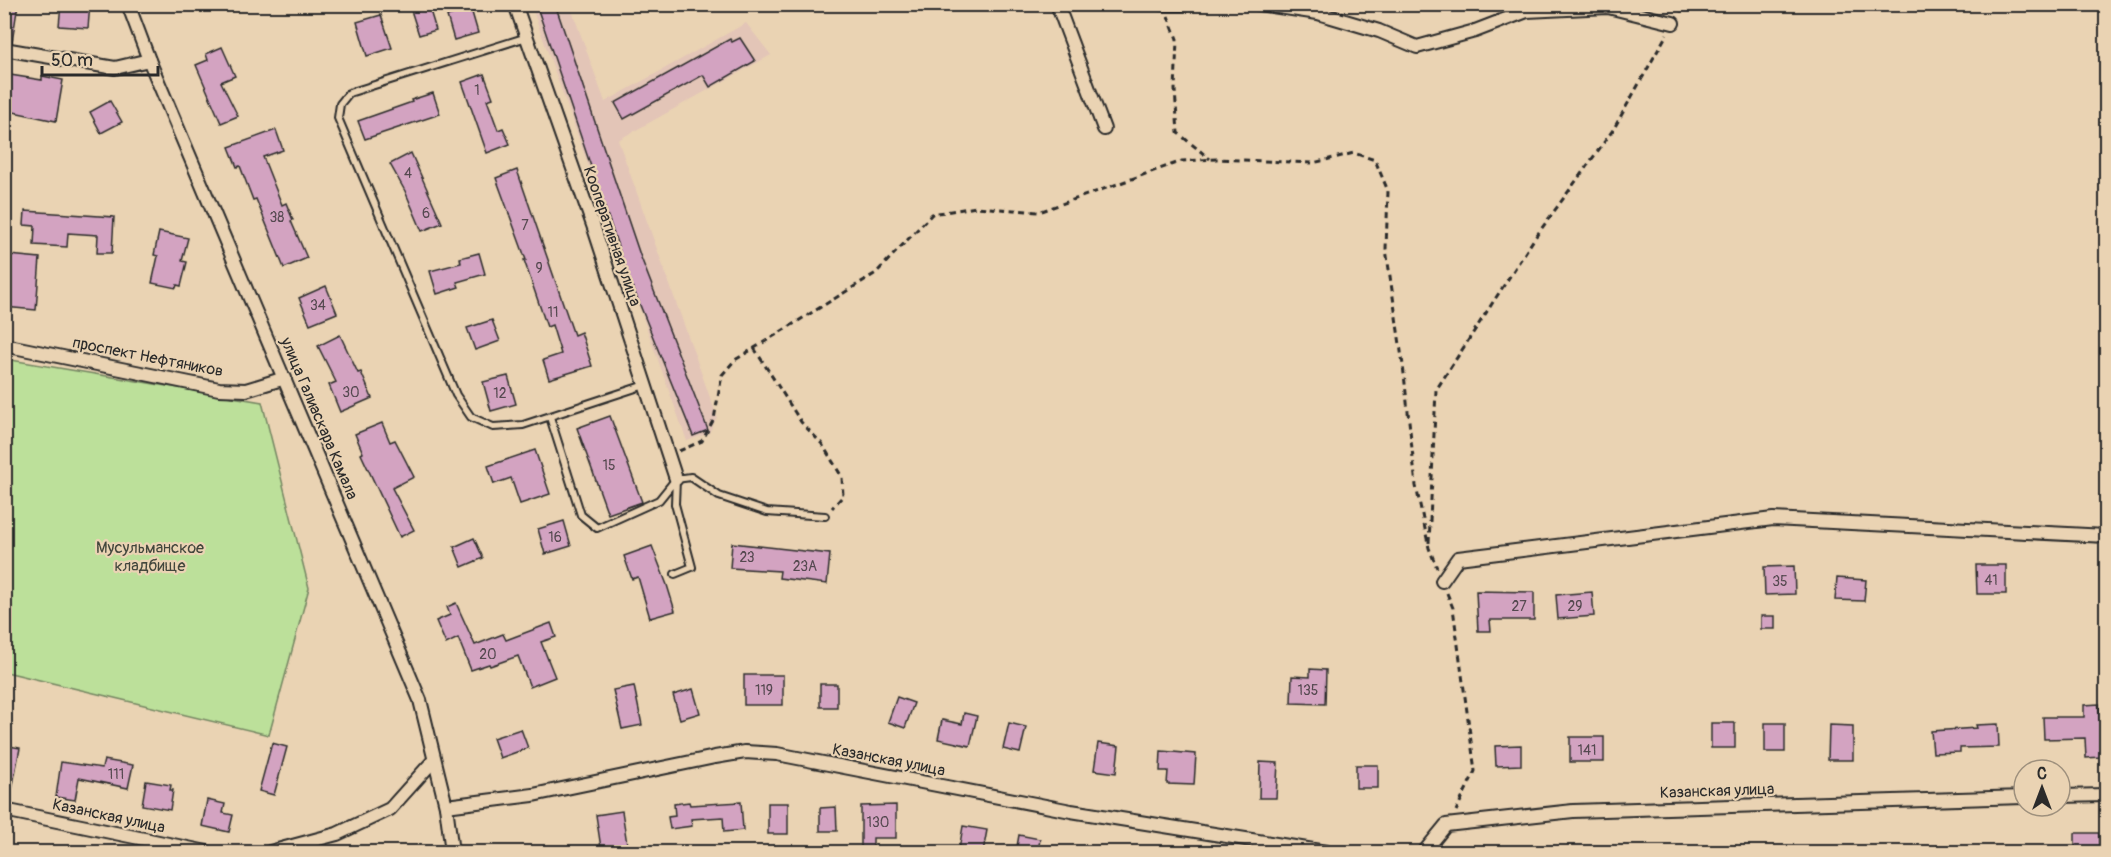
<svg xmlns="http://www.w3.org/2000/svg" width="2111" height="857" font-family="Pangolin,sans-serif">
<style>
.built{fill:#e3c5b7}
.green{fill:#bce09a;stroke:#748662;stroke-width:1.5}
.building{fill:#d3a3c1;stroke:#2b2b2b;stroke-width:1.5}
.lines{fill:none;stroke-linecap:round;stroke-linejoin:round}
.lane-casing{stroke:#2b2b2b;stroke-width:10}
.street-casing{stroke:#2b2b2b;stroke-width:16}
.path{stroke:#2b2b2b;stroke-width:3;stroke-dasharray:6 4.5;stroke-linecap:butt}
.lane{stroke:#ead3b3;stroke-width:6}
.street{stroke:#ead3b3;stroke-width:12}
.labels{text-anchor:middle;stroke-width:4.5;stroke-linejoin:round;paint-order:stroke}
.number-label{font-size:14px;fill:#554950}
.street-label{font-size:16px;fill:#2b2b2b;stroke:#ead3b3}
.park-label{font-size:16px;fill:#41463c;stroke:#ead3b3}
</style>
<rect width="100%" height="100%" fill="#ead3b3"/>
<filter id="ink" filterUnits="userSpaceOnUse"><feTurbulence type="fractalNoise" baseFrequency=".0167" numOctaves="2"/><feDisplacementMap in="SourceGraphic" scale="12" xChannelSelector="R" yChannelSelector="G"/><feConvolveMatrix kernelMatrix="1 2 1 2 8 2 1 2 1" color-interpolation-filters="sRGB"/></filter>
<g filter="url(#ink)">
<!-- built -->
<path class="built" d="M531,5H570L605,102L746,23L771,55L618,140L717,417L709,433L687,441Z"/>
<!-- green -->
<path class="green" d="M5,359L262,402L309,588L269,735L6,672L5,678Z"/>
<!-- building -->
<g class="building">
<path d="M4,4H18L12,42L4,41Z"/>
<path d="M61,4H90L88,28L59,26Z"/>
<path d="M409,4H428L436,30L419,35Z"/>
<path d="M536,4H555L640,255L708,430L693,436L627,273Z"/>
<path d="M471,9L478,33L454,40L447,16Z"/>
<path d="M381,15L392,48L367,56L357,22Z"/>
<path d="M740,38L755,61L710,87L703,75L624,119L615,103L730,39L732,42Z"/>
<path d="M222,47L235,76L221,82L238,116L221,123L196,65L208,60L206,54Z"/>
<path d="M4,74L42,80V76L63,80L56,121L4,110Z"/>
<path d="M484,74L493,98L487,100L498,130L503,128L510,144L487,153L462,82Z"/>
<path d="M433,93L440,114L365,139L358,121L412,102L411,100Z"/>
<path d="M110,101L122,122L101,133L90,112Z"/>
<path d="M276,130L283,150L263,157L282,205L286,203L293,220L291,221L307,258L284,268L256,199L253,200L240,166L237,167L229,147Z"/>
<path d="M411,153L442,223L422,231L405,191L390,164Z"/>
<path d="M517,170L574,335L581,332L592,366L549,379L543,360L561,354L552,325L547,327L524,260H526L496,178Z"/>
<path d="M25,211L114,217L112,253H97L98,235L68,233L67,247L34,245L35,226L24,225Z"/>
<path d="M159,232L188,238L182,261L187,262L181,286L177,285L176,288L152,283L158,256L154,255Z"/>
<path d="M479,253L485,274L457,282L459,287L437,294L430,271L461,263L460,258Z"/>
<path d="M9,255L40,258L36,310L4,307Z"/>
<path d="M326,286L337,313L310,324L299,298Z"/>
<path d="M492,320L500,341L475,350L467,328Z"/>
<path d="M340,335L358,373L361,372L372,398L340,412L329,385L336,382L318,346Z"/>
<path d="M508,376L516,404L491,411L483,382Z"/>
<path d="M610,416L642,502L608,514L577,428Z"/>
<path d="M382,423L390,442L395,440L414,477L392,488L414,530L400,537L361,454L363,453L355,434Z"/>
<path d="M535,450L550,494L520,504L511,478L494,484L488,466Z"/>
<path d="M564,521L571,546L545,554L538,529Z"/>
<path d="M474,538L483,558L462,567L454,547Z"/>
<path d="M732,543L830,554L827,584L779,578L780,571L730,568Z"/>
<path d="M652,546L667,585L675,611L650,618L638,577L632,579L624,556Z"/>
<path d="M1976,565H2006V594H1977Z"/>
<path d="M1794,566L1795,594L1765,595L1764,567Z"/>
<path d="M1837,578L1866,580L1864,601L1835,600Z"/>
<path d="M1476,591L1534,592V620H1490L1491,631H1478Z"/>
<path d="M1592,592L1594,616L1558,619L1556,595Z"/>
<path d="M456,603L475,645L503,634L506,640L551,623L556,637L541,642L555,677L530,687L518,656L490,666L489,664L471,670L458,638L446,644L436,621L450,615L447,607Z"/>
<rect x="1761" y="616" width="14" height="13"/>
<path d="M1310,669L1326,670L1325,704L1291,703L1292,676L1310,677Z"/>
<rect x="744" y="675" width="39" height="30"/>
<rect x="820" y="684" width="17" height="23"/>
<path d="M634,686L642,725L622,729L613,690Z"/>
<path d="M693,689L700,713L680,719L673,695Z"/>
<path d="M897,697L914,703L905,728L888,722Z"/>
<path d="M2099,704L2101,757L2086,758L2085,738L2044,739L2043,717H2084V705Z"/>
<path d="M964,713L977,716L970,746L938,739L942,720L962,724Z"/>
<path d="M1009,723L1026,727L1020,753L1003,749Z"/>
<rect x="1711" y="723" width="24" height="25"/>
<rect x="1765" y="723" width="20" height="29"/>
<path d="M1998,724L1999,747L1960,748V752L1933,753L1931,731L1977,728L1976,725Z"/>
<path d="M1829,725L1853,726V760H1828Z"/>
<path d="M521,729L528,748L500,758L493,738Z"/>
<rect x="1570" y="737" width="34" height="25"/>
<path d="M272,743L287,747L274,795L259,791Z"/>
<path d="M1098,743L1119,746L1116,773L1094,770Z"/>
<path d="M4,745L20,748L11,795H4Z"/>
<path d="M1521,745V765L1496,766L1495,746Z"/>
<path d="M1161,751L1196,754L1194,785L1167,784L1168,771H1160Z"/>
<path d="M104,760L133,765L128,788L79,778L75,800L56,797L61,762L102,768Z"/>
<path d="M1260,762L1278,763L1276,798H1259Z"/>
<rect x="1356" y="765" width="22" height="23"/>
<path d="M146,781L171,785L170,790H173L170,810L142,805Z"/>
<path d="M207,800L225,804L223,813L233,815L229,832L202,826Z"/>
<path d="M689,802L690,805L741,802L743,830L724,832L723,817L691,819L692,826L670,829L668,817L675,816L674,804Z"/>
<rect x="768" y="803" width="20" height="31"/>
<path d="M896,805V838H873V852H861V806Z"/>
<path d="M836,807L837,831H820V808Z"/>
<path d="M622,811L627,844L601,848L596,815Z"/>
<path d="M963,826L987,830L983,852L959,850Z"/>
<rect x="2075" y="833" width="24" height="19"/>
<path d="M1019,835L1040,839L1038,852H1016Z"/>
</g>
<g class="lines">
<defs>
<g id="lane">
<path d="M527,37L349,93L340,104L338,118L456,395L471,417L493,427L523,425L645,385"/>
<path d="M550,417L581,515L597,528L659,500L676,479L675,504L692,567L675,574"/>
<path d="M676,479L691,477L719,496L767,512L825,516"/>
</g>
<g id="street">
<path d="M128,4L149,60L420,700L446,806L452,852"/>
<path d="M515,4L594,228L676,479"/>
<path d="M1057,4L1104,129"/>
<path d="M1162,4H1186"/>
<path d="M1259,4L1318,13L1379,31L1417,47L1475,31L1527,11L1608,7L1673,23"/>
<path d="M4,49L115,68L149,60"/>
<path d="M4,345L219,389L246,390L285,378"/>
<path d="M1442,581L1458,558L1773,519L2106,536"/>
<path d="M2060,796L2106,795"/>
<path d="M446,806L533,795L715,757L745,752L777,754L1071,811L1326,852"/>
<path d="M4,810L207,852"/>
<path d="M270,852L337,834L390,809L434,760"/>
<path d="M1424,852L1446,825L1573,811L2024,797"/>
</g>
</defs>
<!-- lane casing -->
<use href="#lane" class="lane-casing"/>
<!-- street casing -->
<use href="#street" class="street-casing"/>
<!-- path -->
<g class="path">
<path d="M1680,12L1683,6L1687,4"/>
<path d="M1168,16L1177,39L1175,90L1178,133L1210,159"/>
<path d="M754,348L801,422L822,444L842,477L843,496L832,508"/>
<path d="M679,451L702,441L714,419L722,375L735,360L876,273L932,214L976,207L1039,212L1182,161L1216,159L1313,163L1354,153L1375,160L1388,191L1386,249L1403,365L1416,486L1429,548L1437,568"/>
<path d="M1429,543L1436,390L1534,239L1613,130L1667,34"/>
<path d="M1447,593L1453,608L1475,771L1456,811"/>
</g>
<!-- lane -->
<use href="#lane" class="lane"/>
<!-- street -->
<use href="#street" class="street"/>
</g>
</g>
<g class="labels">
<!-- number labels -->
<g class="number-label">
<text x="477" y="95">1</text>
<text x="408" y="178">4</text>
<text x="426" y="218">6</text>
<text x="277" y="222">38</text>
<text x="525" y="230">7</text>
<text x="539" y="273">9</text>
<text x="318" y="310">34</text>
<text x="553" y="317">11</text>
<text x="351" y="397">30</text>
<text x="500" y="398">12</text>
<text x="609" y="470">15</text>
<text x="555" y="542">16</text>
<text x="747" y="562">23</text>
<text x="805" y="571">23А</text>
<text x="1991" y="585">41</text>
<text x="1780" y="586">35</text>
<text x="1519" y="611">27</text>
<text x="1575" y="611">29</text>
<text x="488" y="659">20</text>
<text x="764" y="695">119</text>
<text x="1308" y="695">135</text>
<text x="1587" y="755">141</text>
<text x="116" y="779">111</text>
<text x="878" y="827">130</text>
</g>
<!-- street labels -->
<g class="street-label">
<text transform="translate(613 236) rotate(71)" y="6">Кооперативная улица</text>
<text transform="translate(148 356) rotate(11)" y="6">проспект Нефтяников</text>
<text transform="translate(320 418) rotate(67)" y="6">улица Галиаскара Камала</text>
<text transform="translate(889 759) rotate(11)" y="6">Казанская улица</text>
<text transform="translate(1717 790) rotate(-2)" y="6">Казанская улица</text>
<text transform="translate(109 815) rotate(12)" y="6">Казанская улица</text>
</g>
<!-- park labels -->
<g class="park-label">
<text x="150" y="553">Мусульманское<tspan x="150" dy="18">кладбище</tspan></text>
</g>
</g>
<!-- margin -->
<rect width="2111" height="857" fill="none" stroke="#ead3b3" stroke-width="24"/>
<rect x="12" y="12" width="2087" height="833" fill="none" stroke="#2b2b2b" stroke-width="2" filter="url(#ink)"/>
<!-- north arrow -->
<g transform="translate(2042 788)"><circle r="28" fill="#ead3b3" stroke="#9e907d" stroke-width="1.5"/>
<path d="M0-4.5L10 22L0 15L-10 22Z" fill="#2b2b2b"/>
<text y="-9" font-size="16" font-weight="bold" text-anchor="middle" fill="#2b2b2b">С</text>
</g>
<!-- scale -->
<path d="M42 66v9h116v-9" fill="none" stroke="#2b2b2b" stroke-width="3"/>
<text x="51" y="66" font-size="18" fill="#2b2b2b" stroke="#ead3b3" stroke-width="4.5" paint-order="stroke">50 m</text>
</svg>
